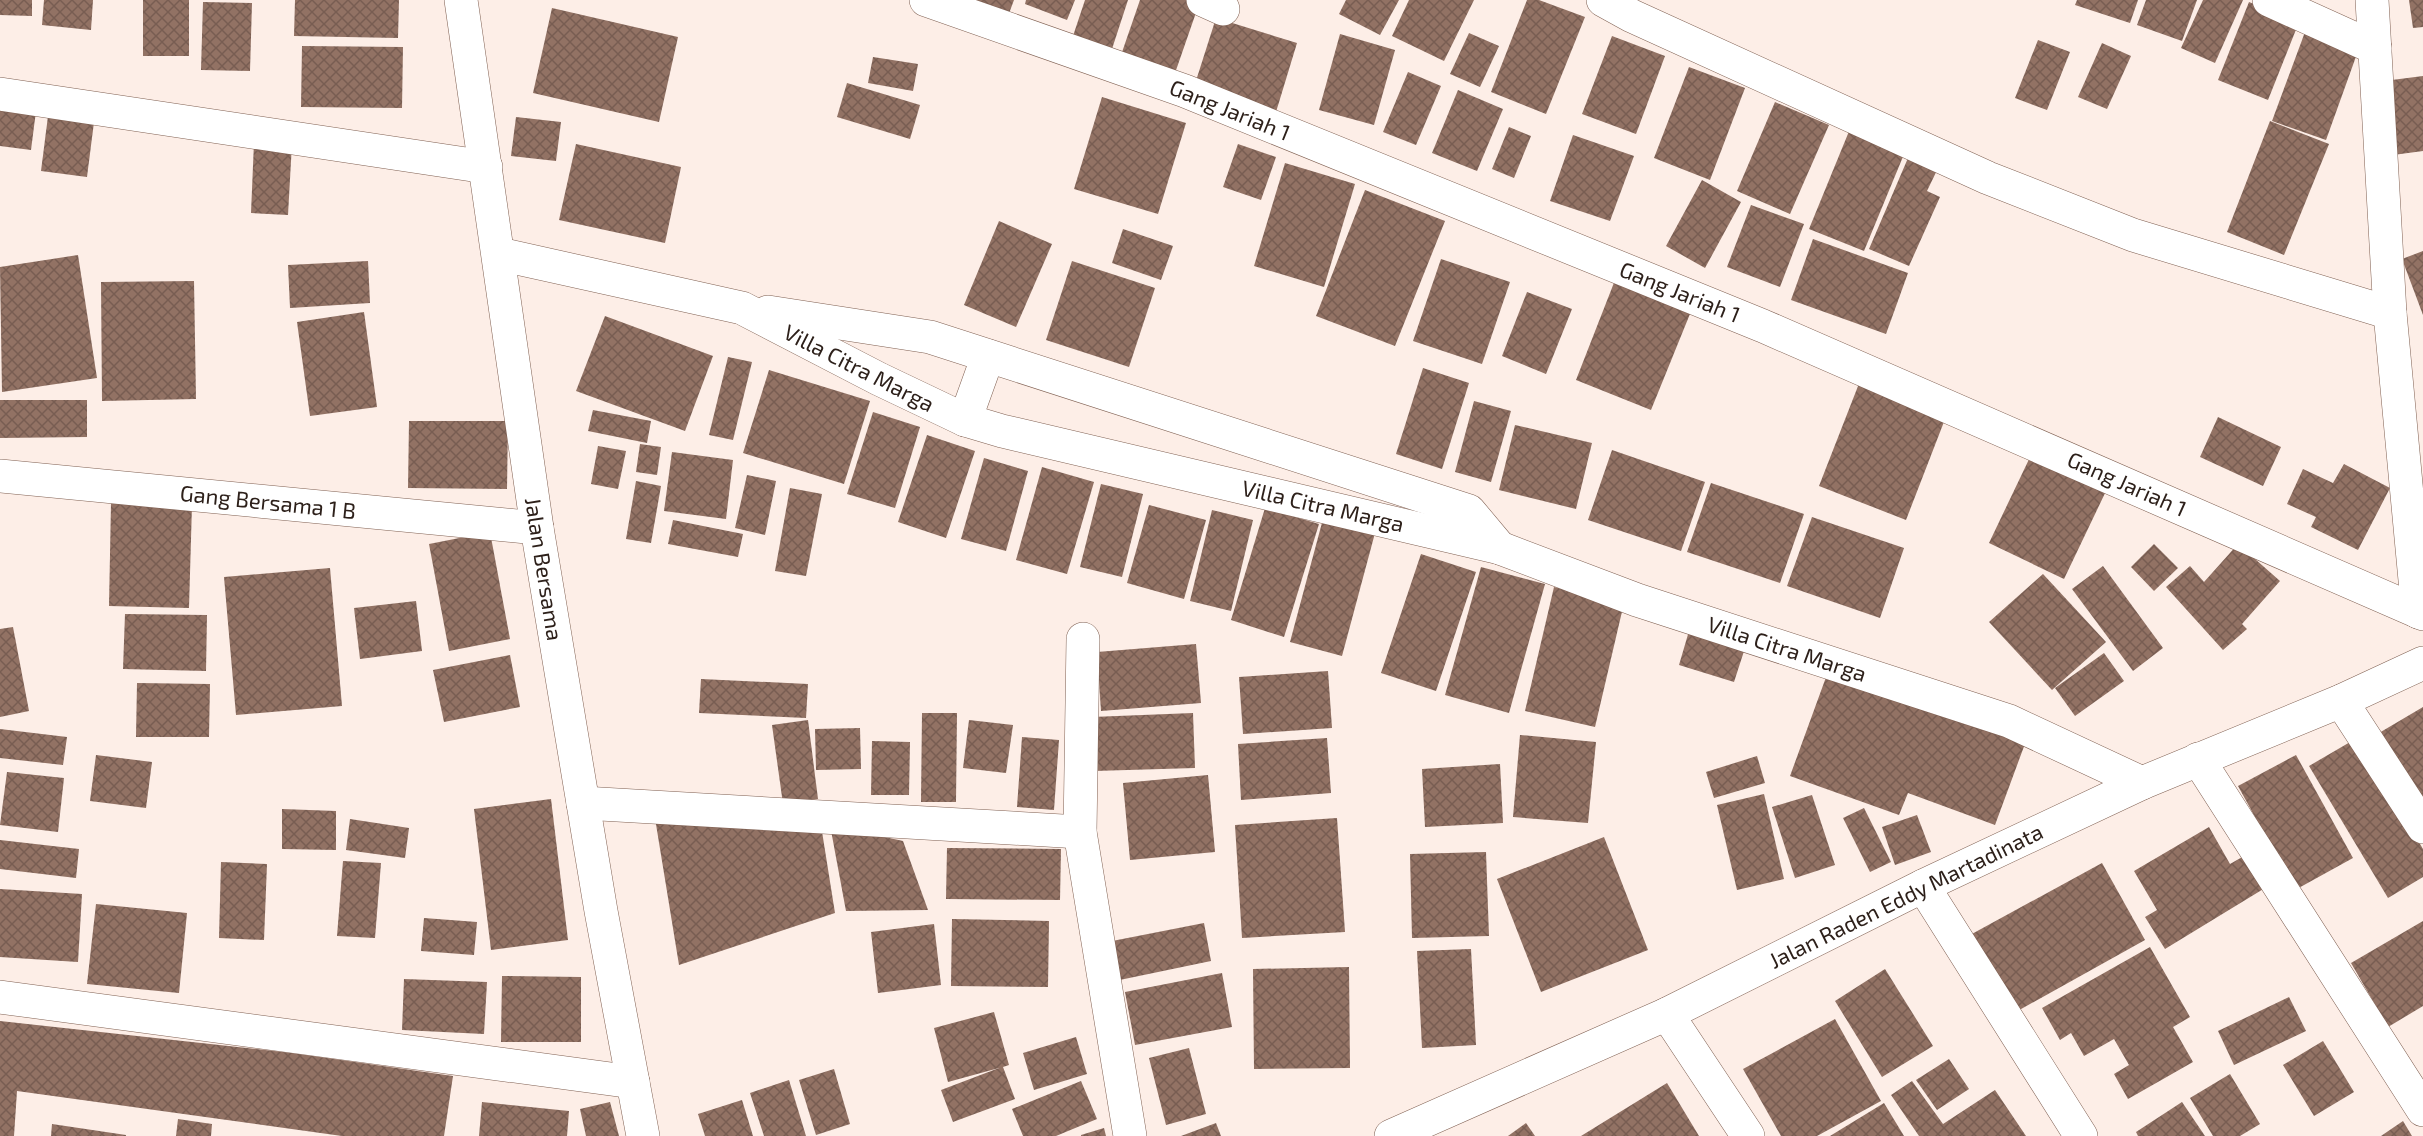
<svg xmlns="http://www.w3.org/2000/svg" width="2423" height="1136" font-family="'Exo 2',sans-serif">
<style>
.building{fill:url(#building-cross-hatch)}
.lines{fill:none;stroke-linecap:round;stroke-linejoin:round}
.minor-casing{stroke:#806153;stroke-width:34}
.minor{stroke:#fff;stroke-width:33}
.labels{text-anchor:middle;stroke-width:4.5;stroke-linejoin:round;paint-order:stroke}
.street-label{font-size:22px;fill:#2d201a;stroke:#fff}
</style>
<defs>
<pattern id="building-cross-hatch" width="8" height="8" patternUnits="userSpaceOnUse" patternTransform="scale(1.5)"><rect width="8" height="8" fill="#927264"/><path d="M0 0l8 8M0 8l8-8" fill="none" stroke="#785d52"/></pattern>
</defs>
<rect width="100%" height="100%" fill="#fdeee7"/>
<!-- building -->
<g class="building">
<path d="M0,0H32V16L0,15Z"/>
<path d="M44,0H93L91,30L42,25Z"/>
<rect x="143" y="0" width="46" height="56"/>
<path d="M295,0H399L398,38L294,36Z"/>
<path d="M947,0H1014L1005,24Z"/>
<path d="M1026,0H1075L1067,20L1025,4Z"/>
<path d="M1085,0H1128L1111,52L1072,39Z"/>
<path d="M1140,0H1188L1199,4L1174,76L1120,58Z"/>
<path d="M1346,0H1399L1380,35L1339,14Z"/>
<path d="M1409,0H1474L1444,61L1392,36Z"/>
<path d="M1527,0H1539L1585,17L1546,114L1491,92Z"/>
<path d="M2077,0H2138L2130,23L2075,5Z"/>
<path d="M2146,0H2197L2182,41L2137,25Z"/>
<path d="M2203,0H2243L2215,63L2181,48Z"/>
<path d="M2409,0H2423V27L2413,28Z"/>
<path d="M203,2L252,3L250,71L201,70Z"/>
<path d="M2249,2L2299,22L2268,100L2218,80Z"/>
<path d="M552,8L678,37L659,122L533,93Z"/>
<path d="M1216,18L1297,43L1276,112L1194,87Z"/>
<path d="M2305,32L2358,51L2326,140L2272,121Z"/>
<path d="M1469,33L1499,46L1480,87L1450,74Z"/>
<path d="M1340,34L1395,50L1374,125L1319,110Z"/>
<path d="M1612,36L1665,56L1636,134L1582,114Z"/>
<path d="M2038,40L2070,52L2047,110L2015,98Z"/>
<path d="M2102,43L2131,56L2107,109L2078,97Z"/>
<path d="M302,46L403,47L402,108L301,107Z"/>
<path d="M873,57L918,64L913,91L868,83Z"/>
<path d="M1689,67L1745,88L1710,180L1654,158Z"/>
<path d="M1408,72L1441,86L1416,145L1383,132Z"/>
<path d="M2423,76V151L2393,155L2384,81Z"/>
<path d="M847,83L920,105L910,139L837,117Z"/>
<path d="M1458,90L1503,109L1477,171L1432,153Z"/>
<path d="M1102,97L1186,123L1158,214L1074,189Z"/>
<path d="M1775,102L1829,125L1790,214L1737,191Z"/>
<path d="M0,106L36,111L31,150L0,146Z"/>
<path d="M48,116L94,122L87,177L41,171Z"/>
<path d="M516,117L561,122L556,161L511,156Z"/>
<path d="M2270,121L2329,144L2284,255L2227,232Z"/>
<path d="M1852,124L1907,147L1864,251L1809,229Z"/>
<path d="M1509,127L1531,136L1514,178L1492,169Z"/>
<path d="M1573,135L1634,156L1610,221L1550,201Z"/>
<path d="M254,142L292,143L288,215L251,213Z"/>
<path d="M576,144L681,167L665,243L559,220Z"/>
<path d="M1238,144L1276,157L1261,200L1223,187Z"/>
<path d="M1911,151L1940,164L1927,191L1940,197L1909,266L1869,249Z"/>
<path d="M1285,163L1355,184L1324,287L1254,266Z"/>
<path d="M1702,180L1741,202L1705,268L1666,246Z"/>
<path d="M1365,190L1445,221L1395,346L1316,316Z"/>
<path d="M1751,205L1804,224L1780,287L1727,267Z"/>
<path d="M999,221L1052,244L1016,327L964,305Z"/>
<path d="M1123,229L1173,246L1161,280L1112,263Z"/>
<path d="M1813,239L1908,273L1886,334L1791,300Z"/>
<path d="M2423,251V315L2402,259Z"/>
<path d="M78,255L97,378L2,392L0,267Z"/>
<path d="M1441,259L1510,282L1482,364L1413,341Z"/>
<path d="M368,261L370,303L290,308L288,265Z"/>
<path d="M1072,261L1155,288L1129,367L1046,340Z"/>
<path d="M1617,275L1694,304L1651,410L1576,380Z"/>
<path d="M194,281L196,399L102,401L101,282Z"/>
<path d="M1527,292L1572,309L1546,374L1502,356Z"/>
<path d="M364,312L377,407L310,416L297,322Z"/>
<path d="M605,316L713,356L685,431L576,391Z"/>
<path d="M728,357L752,362L733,440L709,435Z"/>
<path d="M1423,368L1469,383L1442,469L1396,454Z"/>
<path d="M769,370L870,401L844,484L743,453Z"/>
<path d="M1860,381L1947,414L1906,520L1819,486Z"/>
<path d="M0,400H87V437L0,438Z"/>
<path d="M1474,401L1511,411L1491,482L1455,472Z"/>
<path d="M593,410L651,421L647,443L588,431Z"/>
<path d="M873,412L920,427L895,508L847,494Z"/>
<path d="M2218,417L2281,447L2263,486L2200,457Z"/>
<path d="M409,421H508L507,489L408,488Z"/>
<path d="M1515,425L1592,443L1576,509L1499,490Z"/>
<path d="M927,435L975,451L946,538L898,522Z"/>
<path d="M640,444L661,447L657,475L636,472Z"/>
<path d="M598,446L626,451L618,489L591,484Z"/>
<path d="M1612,450L1705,482L1681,551L1588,520Z"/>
<path d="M672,452L733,460L726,519L664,511Z"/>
<path d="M2032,453L2107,489L2064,579L1989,543Z"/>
<path d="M984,458L1028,471L1006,551L961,539Z"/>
<path d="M2344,464L2390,488L2358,550L2311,527L2316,517L2287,504L2303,469L2333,483Z"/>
<path d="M1042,467L1094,482L1067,574L1016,560Z"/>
<path d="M747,475L776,481L765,535L735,528Z"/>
<path d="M636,481L661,486L651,543L626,539Z"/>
<path d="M1711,483L1804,514L1780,583L1687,552Z"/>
<path d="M1101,484L1143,494L1122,577L1080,567Z"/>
<path d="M790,488L822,494L806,576L775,571Z"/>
<path d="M111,503L192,505L189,608L109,606Z"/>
<path d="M1149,505L1206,520L1184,599L1127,583Z"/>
<path d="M1265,508L1319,524L1284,637L1231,620Z"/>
<path d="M1212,510L1253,520L1231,611L1190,601Z"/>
<path d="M1812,517L1904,548L1880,618L1787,586Z"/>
<path d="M1323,519L1375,533L1342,656L1290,642Z"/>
<path d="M673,520L743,534L738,557L668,544Z"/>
<path d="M490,532L510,639L449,651L429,544Z"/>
<path d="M2154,544L2178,568L2154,591L2131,567Z"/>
<path d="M2238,544L2280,581L2242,624L2247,629L2223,650L2166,587L2190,566L2204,582Z"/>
<path d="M1421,554L1476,572L1436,691L1381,673Z"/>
<path d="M2103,566L2163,648L2133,671L2072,589Z"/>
<path d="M1481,567L1545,584L1509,713L1445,695Z"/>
<path d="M330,568L342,706L236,715L224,577Z"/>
<path d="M2043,574L2106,642L2052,690L1989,622Z"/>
<path d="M1554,587L1624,603L1595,727L1525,711Z"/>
<path d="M416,601L422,651L360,659L354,608Z"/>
<path d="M125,614L207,615L206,671L123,669Z"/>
<path d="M13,627L29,711L0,717V629Z"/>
<path d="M1689,631L1745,648L1734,682L1679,665Z"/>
<path d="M1196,644L1201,703L1101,711L1097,652Z"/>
<path d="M2104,653L2124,681L2075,716L2055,688Z"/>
<path d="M510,655L520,707L444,722L433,670Z"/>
<path d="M1829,669L2026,741L1995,825L1908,793L1899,815L1790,776Z"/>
<path d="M1328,671L1332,728L1243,734L1239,677Z"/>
<path d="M701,679L808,684L806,718L699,713Z"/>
<path d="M137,683L210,684L209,737H136Z"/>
<path d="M2423,707V809L2379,733Z"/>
<path d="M922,713H957L956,802H921Z"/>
<path d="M1193,713L1195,768L1094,771L1092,717Z"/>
<path d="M808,720L818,799L783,804L772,725Z"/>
<path d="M969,720L1013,725L1006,773L963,768Z"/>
<path d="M860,728L861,769L816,770L815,729Z"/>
<path d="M0,729L67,737L63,765L0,758Z"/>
<path d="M1520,735L1596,742L1588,823L1513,817Z"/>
<path d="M1022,737L1059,740L1054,810L1017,807Z"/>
<path d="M1327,738L1331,793L1241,800L1238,744Z"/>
<path d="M2357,738L2423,849V877L2388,898L2309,766Z"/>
<path d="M872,741L910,742L909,795H871Z"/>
<path d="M96,755L152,762L146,808L90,801Z"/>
<path d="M2296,755L2353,858L2295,890L2238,786Z"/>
<path d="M1757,756L1765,783L1714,798L1706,772Z"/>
<path d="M1500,764L1503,823L1425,827L1422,769Z"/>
<path d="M7,772L64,778L58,832L0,825Z"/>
<path d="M1208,775L1215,852L1130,860L1123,783Z"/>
<path d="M1764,794L1784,879L1737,890L1717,805Z"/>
<path d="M1812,795L1835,865L1795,878L1772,807Z"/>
<path d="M551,799L568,940L491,950L474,809Z"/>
<path d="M1864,808L1891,862L1870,872L1843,818Z"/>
<path d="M282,809L336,811V850L282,849Z"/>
<path d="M654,812L820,819L835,913L679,965Z"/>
<path d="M1917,815L1931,852L1895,865L1882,827Z"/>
<path d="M1337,818L1345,932L1242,938L1235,825Z"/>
<path d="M350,819L409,828L405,858L346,850Z"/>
<path d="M830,825L903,841L928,910L846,911Z"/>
<path d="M2209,827L2230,864L2244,856L2265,888L2165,949L2145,917L2157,910L2134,871Z"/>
<path d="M1604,837L1648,950L1541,992L1497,879Z"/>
<path d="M0,840L79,849L76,878L0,869Z"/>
<path d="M947,848L1061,849L1060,900L946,899Z"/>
<path d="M1486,852L1489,936L1412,938L1410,854Z"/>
<path d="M343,861L381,863L375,938L337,936Z"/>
<path d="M221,862L267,864L264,940L219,938Z"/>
<path d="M2102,863L2145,940L2014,1013L1970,935Z"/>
<path d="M0,889L82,894L78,962L0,957Z"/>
<path d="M96,904L187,913L179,993L87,984Z"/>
<path d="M424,918L477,922L474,955L421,951Z"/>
<path d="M952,919L1049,921L1048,987L951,986Z"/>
<path d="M2423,921V1006L2388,1027L2351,963Z"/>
<path d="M1204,923L1211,961L1110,982L1102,943Z"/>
<path d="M934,924L941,985L878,993L871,932Z"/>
<path d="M2150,947L2190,1017L2173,1027L2193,1062L2128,1099L2114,1074L2129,1065L2114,1039L2084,1056L2071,1033L2060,1040L2042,1008Z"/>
<path d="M1471,949L1476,1045L1422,1048L1417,951Z"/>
<path d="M1349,967L1350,1068L1254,1069L1253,969Z"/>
<path d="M1885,969L1933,1046L1882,1077L1835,1001Z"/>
<path d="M1222,973L1232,1027L1135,1045L1125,992Z"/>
<path d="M502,976L581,977V1042H501Z"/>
<path d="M404,979L487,982L484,1034L402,1030Z"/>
<path d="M2289,997L2306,1031L2234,1065L2218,1031Z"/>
<path d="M994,1012L1009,1065L1003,1067L1015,1099L953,1122L941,1090L999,1068L948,1082L934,1028Z"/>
<path d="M1835,1019L1881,1101L1817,1136H1781L1743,1069Z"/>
<path d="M0,1021L292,1053L453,1076L444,1136H342L17,1091L14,1136H0Z"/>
<path d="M1076,1037L1087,1074L1034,1090L1023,1053Z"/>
<path d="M2323,1041L2354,1092L2314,1116L2283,1065Z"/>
<path d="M1189,1048L1206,1114L1166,1125L1149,1058Z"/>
<path d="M1949,1059L1969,1089L1937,1110L1916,1080Z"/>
<path d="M834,1069L850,1124L816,1135L799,1080Z"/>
<path d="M2230,1074L2260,1124L2240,1136H2213L2190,1098Z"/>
<path d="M789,1080L806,1136H764L750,1093Z"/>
<path d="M1081,1081L1097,1119L1056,1136H1023L1012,1109Z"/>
<path d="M1912,1081L1943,1124L1995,1090L2026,1136H1919L1891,1095Z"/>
<path d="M1667,1083L1699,1136H1581Z"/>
<path d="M742,1100L753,1136H705L698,1114Z"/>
<path d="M482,1102L569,1111L567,1136H479Z"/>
<path d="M610,1102L619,1136H586L580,1109Z"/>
<path d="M2182,1102L2205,1136H2138L2136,1132Z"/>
<path d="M1884,1103L1904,1136H1830Z"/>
<path d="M178,1119L212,1124L211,1136H176Z"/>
<path d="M2403,1121L2412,1136H2381Z"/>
<path d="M1216,1123L1221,1136H1181Z"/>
<path d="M1526,1123L1535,1136H1508Z"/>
<path d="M52,1124L126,1135V1136H51Z"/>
<path d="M1104,1128L1106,1136H1081V1135Z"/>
</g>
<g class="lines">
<defs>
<g id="minor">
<path d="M461,0L537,528L601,911L643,1136"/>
<path d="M926,0L1185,91L1763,326L2423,614"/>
<path d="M1203,0L1223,9"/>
<path d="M1603,0L1632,16L1988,178L2133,235L2390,313"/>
<path d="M2269,0L2375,48"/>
<path d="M2372,0L2390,313L2418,612"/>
<path d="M0,94L486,167"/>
<path d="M499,254L742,308L879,379L965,420L1002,431L1500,548L1637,600L2009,721L2142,783"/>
<path d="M768,312L930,337L1469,511L1500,548"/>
<path d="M965,420L988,356"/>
<path d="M0,476L537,528"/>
<path d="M1083,639L1080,832L1130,1136"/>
<path d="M2341,701L2423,827"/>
<path d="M2198,759L2423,1110"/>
<path d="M583,803L1080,832"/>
<path d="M1923,886L2081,1136"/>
<path d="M0,997L633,1082"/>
<path d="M1667,1014L1748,1136"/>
<path d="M1391,1136L1667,1014L1923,886L2142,783L2341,701L2423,663"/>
</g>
</defs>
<!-- minor casing -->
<use href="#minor" class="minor-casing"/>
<!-- minor -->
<use href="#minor" class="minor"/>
</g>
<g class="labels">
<!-- street labels -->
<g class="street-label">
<text transform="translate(1230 110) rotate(22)" y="8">Gang Jariah 1</text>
<text transform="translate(1680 292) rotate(22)" y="8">Gang Jariah 1</text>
<text transform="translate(859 368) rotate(27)" y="8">Villa Citra Marga</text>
<text transform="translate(2127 484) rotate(24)" y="8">Gang Jariah 1</text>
<text transform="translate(268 502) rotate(6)" y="8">Gang Bersama 1 B</text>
<text transform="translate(1323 506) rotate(13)" y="8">Villa Citra Marga</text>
<text transform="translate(544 569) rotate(81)" y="8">Jalan Bersama</text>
<text transform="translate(1787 649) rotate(18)" y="8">Villa Citra Marga</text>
<text transform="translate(1906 896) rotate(-26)" y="8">Jalan Raden Eddy Martadinata</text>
</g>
</g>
</svg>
